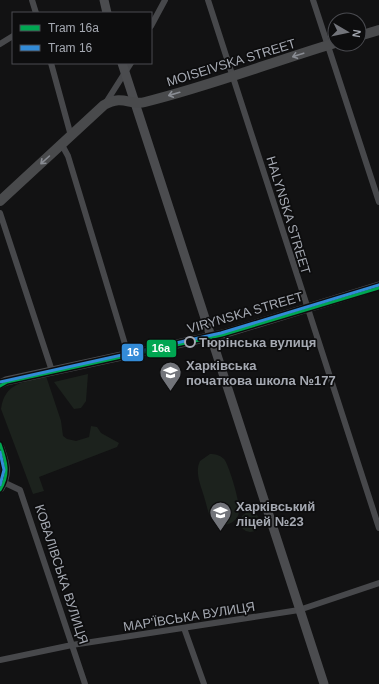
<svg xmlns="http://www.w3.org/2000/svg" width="379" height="684" font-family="Arial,sans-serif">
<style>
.green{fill:#1c221d}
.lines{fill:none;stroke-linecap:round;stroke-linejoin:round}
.minor{stroke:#47484b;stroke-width:6}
.secondary{stroke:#4b4c4f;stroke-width:9}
.primary{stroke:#494a4c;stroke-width:10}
.tram-1-casing{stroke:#0d0d0e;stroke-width:6}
.tram-2-casing{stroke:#0d0d0e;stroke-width:6}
.tram-1{stroke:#00a651;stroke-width:3}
.tram-2{stroke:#338bd7;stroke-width:3}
.oneway{stroke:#898c93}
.stop-dot{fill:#0d0d0e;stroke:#a5a9b2;stroke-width:2}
.labels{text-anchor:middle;stroke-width:3.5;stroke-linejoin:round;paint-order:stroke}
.street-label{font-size:13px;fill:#a5a9b2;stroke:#0d0d0e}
.stop-label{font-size:13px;font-weight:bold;fill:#a5a9b2;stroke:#0d0d0e;text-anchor:start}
.poi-label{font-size:13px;font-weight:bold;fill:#a5a9b2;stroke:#0d0d0e;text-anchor:start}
.line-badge{stroke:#0d0d0e;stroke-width:1.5}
.badge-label{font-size:11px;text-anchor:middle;font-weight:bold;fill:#fff}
</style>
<rect width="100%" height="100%" fill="#121213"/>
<!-- green -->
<g class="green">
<path d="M88,374L86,401L81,408L74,409L54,382Z"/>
<path d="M46,376L61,421L63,436L67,439L76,441L89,437L91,426L97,427L101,433L119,443L117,447L39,477L44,491L33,494L1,409C5,382 23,383 46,376Z"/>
<path d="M210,454C215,454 220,455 224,459C229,465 241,505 239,512C237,524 222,529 213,520C208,515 207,506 205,500C202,488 194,473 200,461Z"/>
<circle cx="250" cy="522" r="10"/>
</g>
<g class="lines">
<!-- minor -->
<g class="minor">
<path d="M32,0L36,13"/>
<path d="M208,0L379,528"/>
<path d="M313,0L379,202"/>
<path d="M151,26L165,0"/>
<path d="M0,44L13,36"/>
<path d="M51,63L71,136"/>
<path d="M105,104L131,63"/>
<path d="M62,145L68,156L128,354"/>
<path d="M0,213L52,371"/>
<path d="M3,482L20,490L85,684"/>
<path d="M184,628L204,684"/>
<path d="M0,660L72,645L299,610L379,583"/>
</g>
<!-- secondary -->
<g class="secondary">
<path d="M104,0L107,13"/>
<path d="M122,63L324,684"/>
<path d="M0,384L6,381L223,334L379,286"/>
<path d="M0,448C5,462 9,474 0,488"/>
</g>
<!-- primary -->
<g class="primary">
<path d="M359,36L379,30"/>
<path d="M0,201L104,105C123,94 130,106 145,102C210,86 272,62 335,43"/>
</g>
<defs>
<g id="tram-1">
<path d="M0,386L7,382L222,335L379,288"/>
<path d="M0,444C6,461 10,474 0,490"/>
</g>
<g id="tram-2">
<path d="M0,382L221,333L379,285"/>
<path d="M0,452L4,470L0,485"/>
</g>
</defs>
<!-- tram-1 casing -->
<use href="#tram-1" class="tram-1-casing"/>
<!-- tram-2 casing -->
<use href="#tram-2" class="tram-2-casing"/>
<!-- tram-1 -->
<use href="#tram-1" class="tram-1"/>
<!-- tram-2 -->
<use href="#tram-2" class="tram-2"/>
</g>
<!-- one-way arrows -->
<defs><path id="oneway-shaft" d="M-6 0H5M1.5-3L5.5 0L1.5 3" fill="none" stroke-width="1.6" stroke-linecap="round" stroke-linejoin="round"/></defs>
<g class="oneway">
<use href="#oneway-shaft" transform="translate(298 55) rotate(162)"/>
<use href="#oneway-shaft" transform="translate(174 94) rotate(164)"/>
<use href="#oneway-shaft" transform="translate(45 160) rotate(138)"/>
</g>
<!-- icons -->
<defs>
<symbol id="school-pin" viewBox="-11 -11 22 30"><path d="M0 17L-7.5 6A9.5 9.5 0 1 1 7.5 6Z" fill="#72747a" stroke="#0d0d0e"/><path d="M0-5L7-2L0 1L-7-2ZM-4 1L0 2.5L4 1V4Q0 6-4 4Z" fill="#fff"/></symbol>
</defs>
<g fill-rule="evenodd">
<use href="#school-pin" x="158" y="360" width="25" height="34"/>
<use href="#school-pin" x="208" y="500" width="25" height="34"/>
</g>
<!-- markers -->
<circle class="stop-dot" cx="190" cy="342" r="5"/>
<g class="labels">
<!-- street labels -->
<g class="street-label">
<text transform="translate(231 62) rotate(-17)" y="5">MOISEIVSKA STREET</text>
<text transform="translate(289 215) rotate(73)" y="5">HALYNSKA STREET</text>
<text transform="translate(245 312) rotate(-16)" y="5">VIRYNSKA STREET</text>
<text transform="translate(62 574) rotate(72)" y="5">КОВАЛІВСЬКА ВУЛИЦЯ</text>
<text transform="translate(189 616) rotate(-9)" y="5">МАР'ЇВСЬКА ВУЛИЦЯ</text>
</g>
<!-- stop labels -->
<g class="stop-label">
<text x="199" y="347">Тюрінська вулиця</text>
</g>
<!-- poi labels -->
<g class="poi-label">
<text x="186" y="370">Харківська<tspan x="186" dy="15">початкова школа №177</tspan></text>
<text x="236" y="511">Харківський<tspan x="236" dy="15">ліцей №23</tspan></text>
</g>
</g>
<g class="line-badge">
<rect x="146" y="339" width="31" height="19" rx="4" fill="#00a651"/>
<rect x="121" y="343" width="23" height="19" rx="4" fill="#338bd7"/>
</g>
<g class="badge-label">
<text x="161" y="352">16a</text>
<text x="133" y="356">16</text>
</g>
<!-- legend -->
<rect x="12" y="12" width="140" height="52" fill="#0d0d0e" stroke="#4a4b50"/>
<rect x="20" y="25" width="20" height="6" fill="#00a651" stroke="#4a4b50"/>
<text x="48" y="32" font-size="12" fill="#a5a9b2">Tram 16a</text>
<rect x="20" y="45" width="20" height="6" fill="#338bd7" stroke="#4a4b50"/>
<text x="48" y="52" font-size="12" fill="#a5a9b2">Tram 16</text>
<!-- north arrow -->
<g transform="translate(347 32) rotate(99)"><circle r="19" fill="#0d0d0e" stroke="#4a4b50"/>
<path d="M0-3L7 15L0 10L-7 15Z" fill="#72747a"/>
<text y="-6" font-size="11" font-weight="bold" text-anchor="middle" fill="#a5a9b2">N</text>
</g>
</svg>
